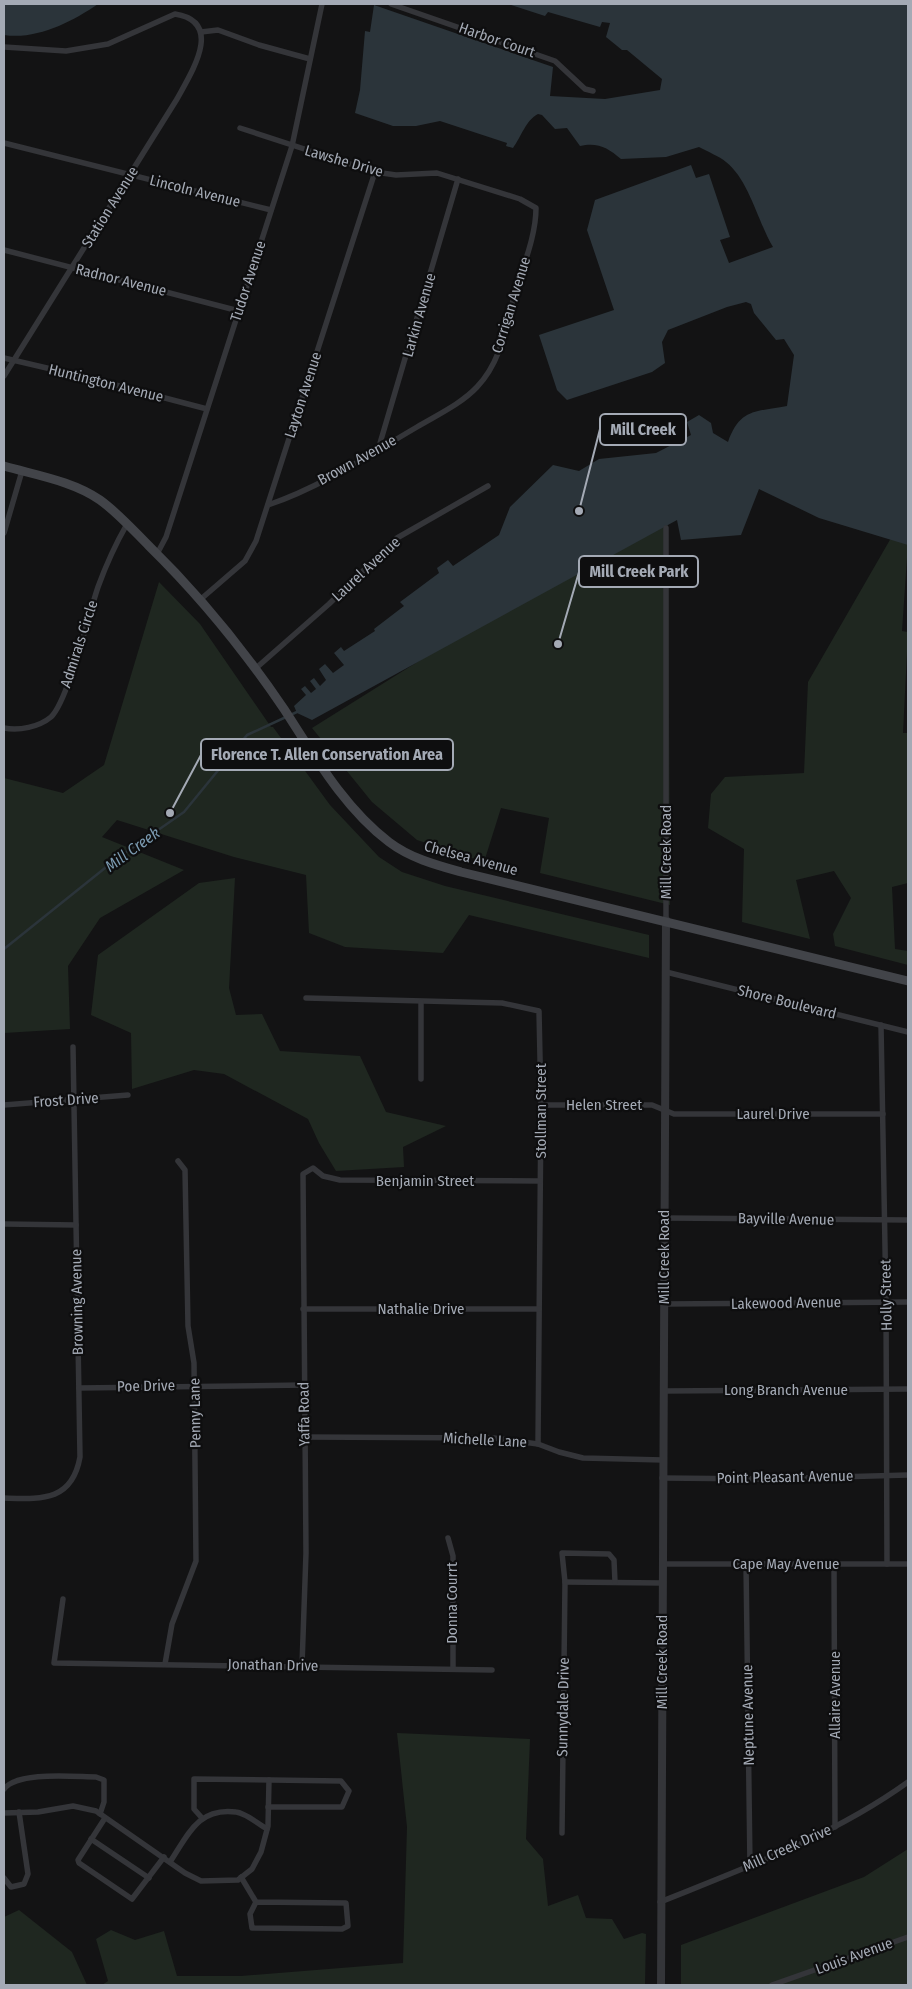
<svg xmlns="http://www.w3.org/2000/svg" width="912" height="1989" font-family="'Fira Sans Condensed',sans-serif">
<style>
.green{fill:#1f2720}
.water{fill:#2b343a}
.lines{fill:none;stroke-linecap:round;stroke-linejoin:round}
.stream{stroke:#2b343a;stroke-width:2.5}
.minor{stroke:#343539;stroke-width:5.5}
.tertiary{stroke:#343539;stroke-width:8}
.secondary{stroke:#424449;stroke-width:9}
.labels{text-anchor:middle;stroke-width:4.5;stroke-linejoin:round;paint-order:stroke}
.street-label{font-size:15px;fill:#a4aab5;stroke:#0e0e0f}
.water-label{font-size:16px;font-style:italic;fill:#7b9ab0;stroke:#0e0e0f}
.leader{fill:none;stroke:#a4aab5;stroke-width:2}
.callout-dot{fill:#a4aab5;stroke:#0e0e0f;stroke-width:2}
.callout{fill:#0e0e0f;stroke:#a4aab5;stroke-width:2}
.callout-label{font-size:16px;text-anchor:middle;font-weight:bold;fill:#a4aab5}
</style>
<rect width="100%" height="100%" fill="#131314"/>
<!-- green -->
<g class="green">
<path d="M668,521L670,905L540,873L549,818L501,808L484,862L417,840L372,802L312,728L582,559Z"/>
<path d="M891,538L908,543L902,631L908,632L903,733H908V883L892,887L895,949L908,951V965L835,946L833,934L851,898L834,871L796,880L810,939L742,922L744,849L708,828L711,794L725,777L804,773L808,682Z"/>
<path d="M159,582L200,624L271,727H273L330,805L379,857L402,872L445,886L649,935V958L469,915L443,953L345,947L309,933L306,875L234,857L117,820L102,837L184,870L100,918L68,966L70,1029L4,1033V778L63,793L104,765Z"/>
<path d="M235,878L229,988L236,1015L262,1014L280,1051L360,1056L386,1112L446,1126L403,1147L404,1167L336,1171L319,1143L308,1119L224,1074L194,1070L132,1089L131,1033L91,1015L98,955L199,883Z"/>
<path d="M397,1733L530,1739L526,1839L543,1859L548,1906L578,1895L586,1918L612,1919L624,1939L642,1933L646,1934L645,1985H102L108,1981L96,1939L111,1930L135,1940L164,1931L177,1976H241L403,1963L407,1827Z"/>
<path d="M908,1849V1985H681V1945L864,1877Z"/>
<path d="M19,1910L72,1952L87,1985H4V1917Z"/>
</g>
<!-- water -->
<g class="water">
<path d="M4,4H98C72,22 36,40 4,35Z"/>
<path d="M508,4H908V545L819,518L759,489L741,535L681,540L677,520L312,720L297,713L294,706L306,695L301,689L305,686L311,693L316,689L310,681L314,678L320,686L326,680L319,669L325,664L333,673L344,665L334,653L341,647L344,651L375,631L374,629L404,606L400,602L439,573L437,568L448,560L453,566L499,535L510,507L553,465L579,471L599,459L656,453L691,435L687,422L699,415L711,423L713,433L728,442C740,408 756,412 787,406L794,355L784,339L776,340L754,313L751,304L746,302L727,307L668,330L662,342L665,363L652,372L567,400L557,390L539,335L614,310L587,230L595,200L691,165L696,178L709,174L730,237L720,240L729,263L773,247C758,222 749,180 726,162C719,156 708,152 699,147L666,157L621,159C608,148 598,142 580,146L567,128L555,129L542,115L538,114C526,120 521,137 513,148L506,146L507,143L440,121L416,126H393L355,113L360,90L365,31L370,32L374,5L553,67L550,96L605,99L660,90L662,79L627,50H622L606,37L610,23L602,22L600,27L548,12L545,16Z"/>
</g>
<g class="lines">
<!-- stream -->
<path class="stream" d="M4,949L115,860L184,812L247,735L299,711"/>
<!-- minor -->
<g class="minor">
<path d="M391,4L555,61L585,89L593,91"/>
<path d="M201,32L218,30L259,45L310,59"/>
<path d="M4,47L66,51L108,44L175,14C225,22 191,73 177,99L4,376"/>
<path d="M240,128L375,172L396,175L437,173L520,199L536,208C536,236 523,266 515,293C506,325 502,361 477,387C461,404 437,415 417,427C369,455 321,487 268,505"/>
<path d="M4,143L271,210"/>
<path d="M4,250L239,311"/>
<path d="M4,358L81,376L207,409"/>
<path d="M378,450L458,179"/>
<path d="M4,533L22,471"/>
<path d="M157,554L166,537L292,146L322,4"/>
<path d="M201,599L245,561L256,541L375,172"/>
<path d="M255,669L329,604L397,538L488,486"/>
<path d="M4,728C19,731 39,727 51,717C68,701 89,613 98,587C106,565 115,545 127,524"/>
<path d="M666,920V528"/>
<path d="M666,972L908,1032"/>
<path d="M306,998L502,1003L539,1011L541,1105L538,1444"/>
<path d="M881,1025L886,1302L887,1564"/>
<path d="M421,1079V1002"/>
<path d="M4,1105L128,1095"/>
<path d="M541,1105H652L674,1114H883"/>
<path d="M664,1218L908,1220"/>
<path d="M4,1224L76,1225"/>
<path d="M664,1304L908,1302"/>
<path d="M303,1309H539"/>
<path d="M79,1388L304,1385"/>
<path d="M664,1391L908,1389"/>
<path d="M304,1437L494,1438L538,1444L559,1452L583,1458L663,1460"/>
<path d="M662,1478L765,1479L908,1475"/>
<path d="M4,1498C41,1499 72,1502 80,1457L73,1047"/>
<path d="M448,1538L453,1556V1669"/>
<path d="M834,1563L835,1827"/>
<path d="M663,1564H908"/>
<path d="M746,1564L750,1866"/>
<path d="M565,1582L662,1583"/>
<path d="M63,1599L54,1663L492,1670"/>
<path d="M165,1664L172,1624L196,1561L194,1363L188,1326L185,1170L178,1161"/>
<path d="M302,1665L306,1553L303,1174L313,1168L323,1176L340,1180L540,1181"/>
<path d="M4,1789C18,1771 75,1777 96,1777L104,1780V1802L100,1814"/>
<path d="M4,1813L38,1812L73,1806L96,1811L185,1873L201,1881L238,1880L252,1869L261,1852L268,1826L269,1780"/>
<path d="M105,1818L78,1860L79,1863L132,1899L164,1857"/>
<path d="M202,1818L194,1809V1779L341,1781L349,1791L342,1807H268"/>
<path d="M562,1833L565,1582L562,1553L609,1554L614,1560L615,1582"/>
<path d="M91,1839L149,1878"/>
<path d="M170,1862C188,1835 198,1807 236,1812C246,1813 258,1824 267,1829"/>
<path d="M241,1877L256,1902L346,1903L348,1926L342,1929L252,1928L250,1914L256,1902"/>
<path d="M4,1878L11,1887L24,1884L28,1874L19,1812"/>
<path d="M660,1902C745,1868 833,1836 908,1782"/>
<path d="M772,1985L908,1937"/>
</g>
<!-- tertiary -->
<path class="tertiary" d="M661,1985L666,920"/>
<!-- secondary -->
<path class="secondary" d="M4,466C35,475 73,481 100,500C118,513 133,530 149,546C200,596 244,650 284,709C314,755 344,808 389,842C410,858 436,865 461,872L908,981"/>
</g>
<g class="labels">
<!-- street labels -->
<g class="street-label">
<text transform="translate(497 40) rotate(19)" y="5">Harbor Court</text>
<text transform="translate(344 161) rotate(16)" y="5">Lawshe Drive</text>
<text transform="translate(195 191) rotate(14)" y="5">Lincoln Avenue</text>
<text transform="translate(110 207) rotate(-58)" y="5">Station Avenue</text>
<text transform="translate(121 280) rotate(14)" y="5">Radnor Avenue</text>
<text transform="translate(248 281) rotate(-72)" y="5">Tudor Avenue</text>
<text transform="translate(511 305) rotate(-73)" y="5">Corrigan Avenue</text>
<text transform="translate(419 315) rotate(-74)" y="5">Larkin Avenue</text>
<text transform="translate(106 383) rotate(14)" y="5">Huntington Avenue</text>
<text transform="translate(303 395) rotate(-72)" y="5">Layton Avenue</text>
<text transform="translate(357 460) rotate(-29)" y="5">Brown Avenue</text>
<text transform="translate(366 569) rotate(-43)" y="5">Laurel Avenue</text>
<text transform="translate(79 644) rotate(-72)" y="5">Admirals Circle</text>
<text transform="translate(666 852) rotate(-90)" y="5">Mill Creek Road</text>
<text transform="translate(471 858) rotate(15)" y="5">Chelsea Avenue</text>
<text transform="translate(787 1002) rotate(14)" y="5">Shore Boulevard</text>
<text transform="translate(66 1100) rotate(-4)" y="5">Frost Drive</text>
<text x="604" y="1110">Helen Street</text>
<text transform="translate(541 1111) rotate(-90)" y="5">Stollman Street</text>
<text x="773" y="1119">Laurel Drive</text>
<text x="425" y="1186">Benjamin Street</text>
<text transform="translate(786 1219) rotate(1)" y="5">Bayville Avenue</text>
<text transform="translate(664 1257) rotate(-90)" y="5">Mill Creek Road</text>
<text transform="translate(886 1295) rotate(-91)" y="5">Holly Street</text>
<text transform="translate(77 1302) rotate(-91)" y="5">Browning Avenue</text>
<text transform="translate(786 1303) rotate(-1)" y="5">Lakewood Avenue</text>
<text x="421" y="1314">Nathalie Drive</text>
<text transform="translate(146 1386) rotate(-1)" y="5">Poe Drive</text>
<text x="786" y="1395">Long Branch Avenue</text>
<text transform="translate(195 1413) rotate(-91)" y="5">Penny Lane</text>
<text transform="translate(304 1414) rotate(-91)" y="5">Yaffa Road</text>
<text transform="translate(485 1440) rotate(3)" y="5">Michelle Lane</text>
<text transform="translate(785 1477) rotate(-1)" y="5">Point Pleasant Avenue</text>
<text x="786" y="1569">Cape May Avenue</text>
<text transform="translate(452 1603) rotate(-90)" y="5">Donna Courrt</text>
<text transform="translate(662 1662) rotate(-90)" y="5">Mill Creek Road</text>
<text transform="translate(273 1665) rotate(1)" y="5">Jonathan Drive</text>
<text transform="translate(835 1695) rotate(-90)" y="5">Allaire Avenue</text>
<text transform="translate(563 1707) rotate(-89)" y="5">Sunnydale Drive</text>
<text transform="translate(748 1715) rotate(-91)" y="5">Neptune Avenue</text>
<text transform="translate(787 1848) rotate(-24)" y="5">Mill Creek Drive</text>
<text transform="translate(854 1956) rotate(-20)" y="5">Louis Avenue</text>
</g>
<!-- water labels -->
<g class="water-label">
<text transform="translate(132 849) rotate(-36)" y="6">Mill Creek</text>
</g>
</g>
<!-- callouts -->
<path class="leader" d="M579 511L600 429M558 644L579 572M170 813L201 755"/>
<g class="callout-dot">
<circle cx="579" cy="511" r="5"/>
<circle cx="558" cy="644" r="5"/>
<circle cx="170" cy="813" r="5"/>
</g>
<g class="callout">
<rect x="600" y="414" width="86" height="31" rx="5"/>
<rect x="579" y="556" width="119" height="31" rx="5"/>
<rect x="201" y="739" width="252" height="31" rx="5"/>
</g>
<g class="callout-label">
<text x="643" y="435">Mill Creek</text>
<text x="639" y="577">Mill Creek Park</text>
<text x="327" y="760">Florence T. Allen Conservation Area</text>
</g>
<!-- border -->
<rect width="912" height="1989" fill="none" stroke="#a4aab5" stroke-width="10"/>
</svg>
